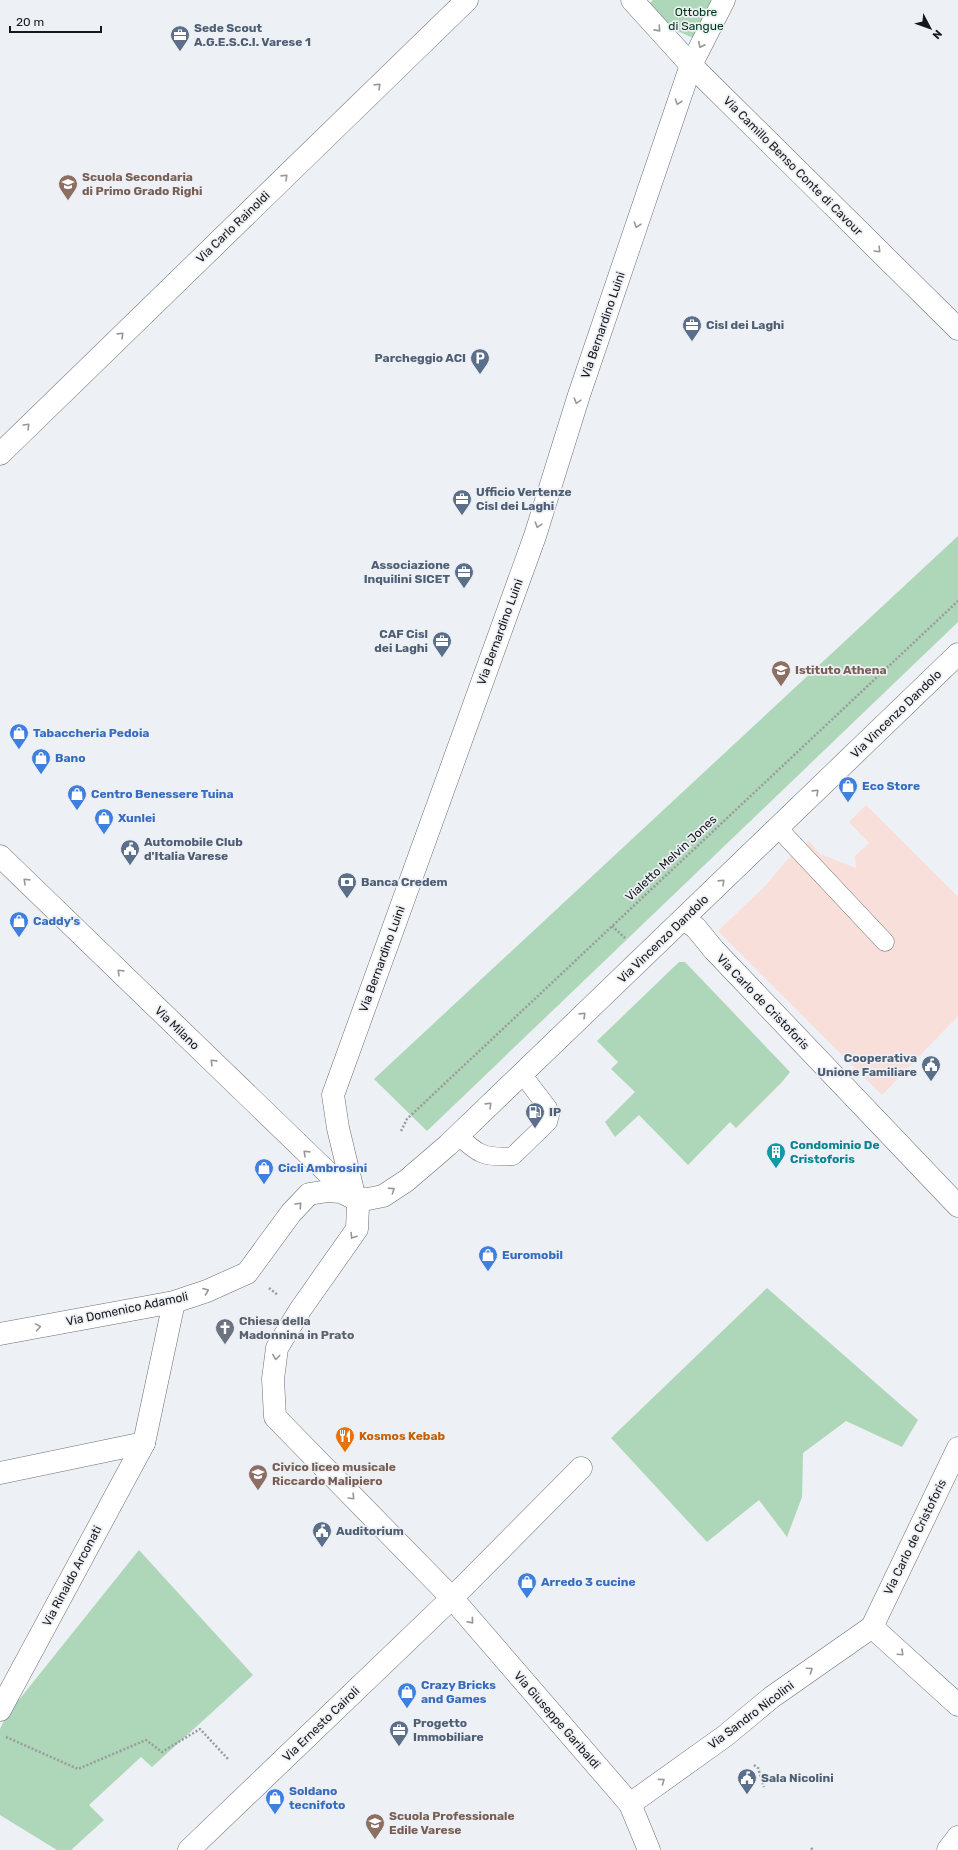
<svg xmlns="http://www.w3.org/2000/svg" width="958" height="1850" font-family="Rubik,sans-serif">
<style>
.commercial{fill:#f9dfd9}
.green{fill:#aed6b8}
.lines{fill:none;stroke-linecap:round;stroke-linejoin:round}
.service-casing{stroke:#6c6f72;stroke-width:19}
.minor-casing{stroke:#6c6f72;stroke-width:23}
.tertiary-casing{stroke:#6c6f72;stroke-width:23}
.path{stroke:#999b9e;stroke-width:2.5;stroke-dasharray:2 2;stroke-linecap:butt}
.service{stroke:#fff;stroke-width:18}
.minor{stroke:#fff;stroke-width:22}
.tertiary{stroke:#fff;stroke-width:22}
.oneway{stroke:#979798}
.labels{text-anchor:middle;stroke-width:3.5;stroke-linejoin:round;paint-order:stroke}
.park-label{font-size:12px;fill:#003617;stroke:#edf0f4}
.service-label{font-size:12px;font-weight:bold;fill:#4e5e75;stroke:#edf0f4;text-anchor:start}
.street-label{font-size:12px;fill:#17181a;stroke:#edf0f4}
.education-label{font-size:12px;font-weight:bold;fill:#785e54;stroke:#edf0f4;text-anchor:start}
.shop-label{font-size:12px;font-weight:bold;fill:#366cbe;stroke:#edf0f4;text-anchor:start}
.culture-label{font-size:12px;font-weight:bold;fill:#0d838f;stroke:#edf0f4;text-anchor:start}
.worship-label{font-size:12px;font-weight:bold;fill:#5b616d;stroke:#edf0f4;text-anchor:start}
.food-label{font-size:12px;font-weight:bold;fill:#c56008;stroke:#edf0f4;text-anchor:start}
</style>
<rect width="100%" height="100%" fill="#edf0f4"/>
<!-- commercial -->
<path class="commercial" d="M866,805L958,897V1016L882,1095L718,931L765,886L788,859L809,841L820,854L856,868L855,856L869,843L849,822Z"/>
<!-- green -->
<g class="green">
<path d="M653,0H725L704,43L669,27L649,4Z"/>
<path d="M958,536V622L427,1131L374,1079Z"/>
<path d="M679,962H685L790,1072L782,1082L736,1128L730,1122L688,1165L639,1115L615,1137L605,1122L635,1092L611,1069L618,1062L597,1041Z"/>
<path d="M767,1288L918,1420L902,1447L846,1421L803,1453L802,1497L787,1537L759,1500L707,1542L611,1438Z"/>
<path d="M139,1550L253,1675L152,1767L141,1757L89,1805L104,1820L71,1850H57L0,1815V1729L6,1716Z"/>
</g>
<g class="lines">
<defs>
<g id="service">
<path d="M778,828L885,942"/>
<path d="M458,1135C478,1155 485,1158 513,1156L548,1122L550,1115L548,1108L522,1074"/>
</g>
<g id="minor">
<path d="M632,0L691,65L958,329"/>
<path d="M0,454L467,0"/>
<path d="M0,856L355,1199"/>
<path d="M684,919L696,928L714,950L958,1206"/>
<path d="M0,1473L144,1443"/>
<path d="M872,1627L958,1705"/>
<path d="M0,1710L144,1443L174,1302"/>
<path d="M630,1804L725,1736L772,1697L872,1627L958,1448"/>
<path d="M189,1850L452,1598L581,1468"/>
<path d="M649,1850L630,1804L452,1598L275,1417L273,1379L277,1348L300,1310L357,1229L358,1206L355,1199L338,1128L333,1095L535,536L579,395L691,65L724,0"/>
<path d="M948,1850L958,1837"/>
</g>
<path id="tertiary" d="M0,1334L174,1302L207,1291L247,1273L291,1213L309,1194L328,1191L341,1192L355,1199H368L383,1196L406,1181L448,1145L958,654"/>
</defs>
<!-- service casing -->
<use href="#service" class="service-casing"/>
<!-- minor casing -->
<use href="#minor" class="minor-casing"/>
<!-- tertiary casing -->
<use href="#tertiary" class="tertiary-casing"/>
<!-- path -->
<g class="path">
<path d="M612,926L625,938"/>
<path d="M401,1131L407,1119L958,601"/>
<path d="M269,1288L278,1295"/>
<path d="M6,1737L78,1769L146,1740L162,1752L200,1729L228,1759"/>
<path d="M754,1765L758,1768L764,1787"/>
<path d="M811,1848L813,1850"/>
</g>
<!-- service -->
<use href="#service" class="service"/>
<!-- minor -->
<use href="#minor" class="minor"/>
<!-- tertiary -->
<use href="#tertiary" class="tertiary"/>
</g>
<!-- one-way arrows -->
<defs><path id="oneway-chevron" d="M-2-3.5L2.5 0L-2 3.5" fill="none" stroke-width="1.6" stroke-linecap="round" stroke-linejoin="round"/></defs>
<g class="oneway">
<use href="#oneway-chevron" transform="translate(658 29) rotate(48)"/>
<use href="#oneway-chevron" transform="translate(701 45) rotate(117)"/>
<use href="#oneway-chevron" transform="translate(378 86) rotate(-44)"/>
<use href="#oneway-chevron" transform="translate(678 102) rotate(109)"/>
<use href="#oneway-chevron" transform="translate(285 177) rotate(-44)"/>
<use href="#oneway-chevron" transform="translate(637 225) rotate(109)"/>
<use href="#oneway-chevron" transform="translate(878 250) rotate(45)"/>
<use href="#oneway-chevron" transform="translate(121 335) rotate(-44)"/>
<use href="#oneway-chevron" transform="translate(577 401) rotate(107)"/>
<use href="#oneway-chevron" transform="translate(27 426) rotate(-45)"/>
<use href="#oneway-chevron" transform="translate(538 525) rotate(107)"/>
<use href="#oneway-chevron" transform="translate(816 792) rotate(-44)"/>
<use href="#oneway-chevron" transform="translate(26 881) rotate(-136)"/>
<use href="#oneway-chevron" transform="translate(722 882) rotate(-44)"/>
<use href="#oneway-chevron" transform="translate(120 972) rotate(-136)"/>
<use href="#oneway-chevron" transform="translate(583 1015) rotate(-44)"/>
<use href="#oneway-chevron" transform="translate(213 1062) rotate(-136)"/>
<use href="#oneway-chevron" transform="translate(489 1105) rotate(-44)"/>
<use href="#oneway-chevron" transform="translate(306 1153) rotate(-136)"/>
<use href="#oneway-chevron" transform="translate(392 1190) rotate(-34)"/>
<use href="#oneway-chevron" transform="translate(299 1205) rotate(-47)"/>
<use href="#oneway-chevron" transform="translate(353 1236) rotate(122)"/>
<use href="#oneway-chevron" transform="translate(206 1291) rotate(-21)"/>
<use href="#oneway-chevron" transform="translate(38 1327) rotate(-10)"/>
<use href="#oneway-chevron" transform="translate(276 1357) rotate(98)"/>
<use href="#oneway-chevron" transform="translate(352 1497) rotate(46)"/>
<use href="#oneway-chevron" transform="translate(471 1621) rotate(49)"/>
<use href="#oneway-chevron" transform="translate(901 1653) rotate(43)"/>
<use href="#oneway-chevron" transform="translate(810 1670) rotate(-35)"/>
<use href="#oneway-chevron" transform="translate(662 1781) rotate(-36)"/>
</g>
<!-- icons -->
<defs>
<symbol id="office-pin" viewBox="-11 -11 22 30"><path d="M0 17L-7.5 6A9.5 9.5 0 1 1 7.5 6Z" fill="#5c6f8a" stroke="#edf0f4"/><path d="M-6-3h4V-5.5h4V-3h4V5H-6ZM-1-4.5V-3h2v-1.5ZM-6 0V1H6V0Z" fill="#fff"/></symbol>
<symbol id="school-pin" viewBox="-11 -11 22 30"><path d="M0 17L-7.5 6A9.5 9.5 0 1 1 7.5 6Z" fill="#8d6e63" stroke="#edf0f4"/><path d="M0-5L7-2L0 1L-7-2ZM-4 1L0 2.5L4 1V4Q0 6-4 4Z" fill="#fff"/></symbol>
<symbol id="parking-pin" viewBox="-11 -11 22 30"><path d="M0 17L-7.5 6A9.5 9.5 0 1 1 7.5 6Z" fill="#5c6f8a" stroke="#edf0f4"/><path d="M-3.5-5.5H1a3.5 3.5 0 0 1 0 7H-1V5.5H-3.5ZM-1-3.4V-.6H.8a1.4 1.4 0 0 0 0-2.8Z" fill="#fff"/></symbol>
<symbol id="shop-pin" viewBox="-11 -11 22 30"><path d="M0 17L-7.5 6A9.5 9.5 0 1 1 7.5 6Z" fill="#3f7fe0" stroke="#edf0f4"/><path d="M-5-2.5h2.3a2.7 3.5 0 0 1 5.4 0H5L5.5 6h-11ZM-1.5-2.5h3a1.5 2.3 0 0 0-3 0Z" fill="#fff"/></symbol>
<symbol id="civic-pin" viewBox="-11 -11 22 30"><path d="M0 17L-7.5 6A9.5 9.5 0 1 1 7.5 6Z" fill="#5c6f8a" stroke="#edf0f4"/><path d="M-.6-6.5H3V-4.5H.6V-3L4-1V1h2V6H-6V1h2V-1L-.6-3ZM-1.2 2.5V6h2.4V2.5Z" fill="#fff"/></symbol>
<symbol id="bank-pin" viewBox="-11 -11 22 30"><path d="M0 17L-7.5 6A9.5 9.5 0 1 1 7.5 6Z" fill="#5c6f8a" stroke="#edf0f4"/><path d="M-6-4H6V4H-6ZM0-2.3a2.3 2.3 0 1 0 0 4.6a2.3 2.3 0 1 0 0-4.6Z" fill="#fff"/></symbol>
<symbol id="fuel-pin" viewBox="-11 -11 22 30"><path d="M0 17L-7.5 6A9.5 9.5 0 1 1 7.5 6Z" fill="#5c6f8a" stroke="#edf0f4"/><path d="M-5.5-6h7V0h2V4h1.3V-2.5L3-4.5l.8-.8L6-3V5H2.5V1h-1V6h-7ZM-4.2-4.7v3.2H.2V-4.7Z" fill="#fff"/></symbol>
<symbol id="building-pin" viewBox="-11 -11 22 30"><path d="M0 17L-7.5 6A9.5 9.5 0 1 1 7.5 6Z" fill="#0f9aa8" stroke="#edf0f4"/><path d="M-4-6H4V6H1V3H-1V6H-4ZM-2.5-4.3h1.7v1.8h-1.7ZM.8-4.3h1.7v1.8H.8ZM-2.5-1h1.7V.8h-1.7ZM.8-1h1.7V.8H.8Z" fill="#fff"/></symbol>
<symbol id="church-pin" viewBox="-11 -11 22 30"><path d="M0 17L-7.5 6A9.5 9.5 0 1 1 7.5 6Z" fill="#6b7280" stroke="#edf0f4"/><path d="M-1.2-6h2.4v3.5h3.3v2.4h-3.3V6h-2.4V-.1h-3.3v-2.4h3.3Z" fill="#fff"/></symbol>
<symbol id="restaurant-pin" viewBox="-11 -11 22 30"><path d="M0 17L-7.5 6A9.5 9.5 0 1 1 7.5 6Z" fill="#e8710a" stroke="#edf0f4"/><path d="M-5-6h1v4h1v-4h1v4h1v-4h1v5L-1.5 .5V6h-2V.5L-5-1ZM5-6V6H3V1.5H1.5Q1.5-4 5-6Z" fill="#fff"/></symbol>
</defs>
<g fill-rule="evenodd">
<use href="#office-pin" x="169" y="24" width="22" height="30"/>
<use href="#school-pin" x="57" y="173" width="22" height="30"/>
<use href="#office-pin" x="681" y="314" width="22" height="30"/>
<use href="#parking-pin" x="469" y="347" width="22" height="30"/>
<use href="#office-pin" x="451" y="488" width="22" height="30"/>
<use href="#office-pin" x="453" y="561" width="22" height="30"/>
<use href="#office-pin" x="431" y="630" width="22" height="30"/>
<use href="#school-pin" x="770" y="659" width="22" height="30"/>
<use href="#shop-pin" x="8" y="722" width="22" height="30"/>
<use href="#shop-pin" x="30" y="747" width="22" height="30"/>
<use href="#shop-pin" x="837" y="775" width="22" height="30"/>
<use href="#shop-pin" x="66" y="783" width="22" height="30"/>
<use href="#shop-pin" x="93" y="807" width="22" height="30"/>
<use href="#civic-pin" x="119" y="838" width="22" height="30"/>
<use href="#bank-pin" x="336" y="871" width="22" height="30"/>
<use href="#shop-pin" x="8" y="910" width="22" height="30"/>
<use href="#civic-pin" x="920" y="1054" width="22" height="30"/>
<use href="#fuel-pin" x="524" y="1101" width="22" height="30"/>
<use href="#building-pin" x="765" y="1141" width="22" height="30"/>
<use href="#shop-pin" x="253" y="1157" width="22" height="30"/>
<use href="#shop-pin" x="477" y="1244" width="22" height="30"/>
<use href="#church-pin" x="214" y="1317" width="22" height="30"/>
<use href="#restaurant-pin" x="334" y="1425" width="22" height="30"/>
<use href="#school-pin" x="247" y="1463" width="22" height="30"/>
<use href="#civic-pin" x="311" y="1520" width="22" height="30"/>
<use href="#shop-pin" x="516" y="1571" width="22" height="30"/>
<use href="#shop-pin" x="396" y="1681" width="22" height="30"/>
<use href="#office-pin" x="388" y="1719" width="22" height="30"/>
<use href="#civic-pin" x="736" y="1767" width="22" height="30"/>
<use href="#shop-pin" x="264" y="1787" width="22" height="30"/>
<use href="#school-pin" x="364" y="1812" width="22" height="30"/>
</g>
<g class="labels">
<!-- park labels -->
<g class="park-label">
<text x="696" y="16">Ottobre<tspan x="696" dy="14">di Sangue</tspan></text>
</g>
<!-- service labels -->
<g class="service-label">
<text x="194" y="32">Sede Scout<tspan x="194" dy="14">A.G.E.S.C.I. Varese 1</tspan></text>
<text x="706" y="329">Cisl dei Laghi</text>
<text x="466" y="362" text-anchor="end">Parcheggio ACI</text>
<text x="476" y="496">Ufficio Vertenze<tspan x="476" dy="14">Cisl dei Laghi</tspan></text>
<text x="450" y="569" text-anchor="end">Associazione<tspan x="450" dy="14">Inquilini SICET</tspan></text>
<text x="428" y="638" text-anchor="end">CAF Cisl<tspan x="428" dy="14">dei Laghi</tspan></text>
<text x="144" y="846">Automobile Club<tspan x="144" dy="14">d'Italia Varese</tspan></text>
<text x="361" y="886">Banca Credem</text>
<text x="917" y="1062" text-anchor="end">Cooperativa<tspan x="917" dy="14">Unione Familiare</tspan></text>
<text x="549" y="1116">IP</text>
<text x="336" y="1535">Auditorium</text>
<text x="413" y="1727">Progetto<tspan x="413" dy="14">Immobiliare</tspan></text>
<text x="761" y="1782">Sala Nicolini</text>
</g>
<!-- street labels -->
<g class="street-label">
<text transform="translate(793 166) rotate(45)" y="4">Via Camillo Benso Conte di Cavour</text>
<text transform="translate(233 227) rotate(-44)" y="4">Via Carlo Rainoldi</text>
<text transform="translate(603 325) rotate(-71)" y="4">Via Bernardino Luini</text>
<text transform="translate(500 632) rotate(-70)" y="4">Via Bernardino Luini</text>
<text transform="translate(896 714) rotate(-44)" y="4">Via Vincenzo Dandolo</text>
<text transform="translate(671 858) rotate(-43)" y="4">Vialetto Melvin Jones</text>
<text transform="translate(663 939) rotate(-44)" y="4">Via Vincenzo Dandolo</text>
<text transform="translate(382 959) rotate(-70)" y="4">Via Bernardino Luini</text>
<text transform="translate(763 1002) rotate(46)" y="4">Via Carlo de Cristoforis</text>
<text transform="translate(177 1028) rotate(44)" y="4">Via Milano</text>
<text transform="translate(127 1309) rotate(-12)" y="4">Via Domenico Adamoli</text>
<text transform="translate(915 1537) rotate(-64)" y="4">Via Carlo de Cristoforis</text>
<text transform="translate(72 1576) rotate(-62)" y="4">Via Rinaldo Arconati</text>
<text transform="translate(751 1715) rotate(-37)" y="4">Via Sandro Nicolini</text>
<text transform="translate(557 1720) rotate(49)" y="4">Via Giuseppe Garibaldi</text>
<text transform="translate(321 1724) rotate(-44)" y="4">Via Ernesto Cairoli</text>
</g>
<!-- education labels -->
<g class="education-label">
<text x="82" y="181">Scuola Secondaria<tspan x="82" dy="14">di Primo Grado Righi</tspan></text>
<text x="795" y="674">Istituto Athena</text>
<text x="272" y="1471">Civico liceo musicale<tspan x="272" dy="14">Riccardo Malipiero</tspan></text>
<text x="389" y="1820">Scuola Professionale<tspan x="389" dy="14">Edile Varese</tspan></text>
</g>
<!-- shop labels -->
<g class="shop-label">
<text x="33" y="737">Tabaccheria Pedoia</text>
<text x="55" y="762">Bano</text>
<text x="862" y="790">Eco Store</text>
<text x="91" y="798">Centro Benessere Tuina</text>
<text x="118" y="822">Xunlei</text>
<text x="33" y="925">Caddy's</text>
<text x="278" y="1172">Cicli Ambrosini</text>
<text x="502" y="1259">Euromobil</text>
<text x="541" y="1586">Arredo 3 cucine</text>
<text x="421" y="1689">Crazy Bricks<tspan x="421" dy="14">and Games</tspan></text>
<text x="289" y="1795">Soldano<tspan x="289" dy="14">tecnifoto</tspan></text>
</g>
<!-- culture labels -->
<g class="culture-label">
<text x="790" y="1149">Condominio De<tspan x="790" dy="14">Cristoforis</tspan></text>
</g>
<!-- worship labels -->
<g class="worship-label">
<text x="239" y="1325">Chiesa della<tspan x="239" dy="14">Madonnina in Prato</tspan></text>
</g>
<!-- food labels -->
<g class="food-label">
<text x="359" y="1440">Kosmos Kebab</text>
</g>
</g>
<!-- north arrow -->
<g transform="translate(930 28) rotate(131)" stroke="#edf0f4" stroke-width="3" paint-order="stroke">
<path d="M0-3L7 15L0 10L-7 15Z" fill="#17181a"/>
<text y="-6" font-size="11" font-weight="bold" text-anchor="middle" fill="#17181a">N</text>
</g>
<!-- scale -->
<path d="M10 26v6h91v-6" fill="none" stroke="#17181a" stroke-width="2"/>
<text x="16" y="26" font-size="12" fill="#17181a" stroke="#edf0f4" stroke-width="3" paint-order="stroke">20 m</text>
</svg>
